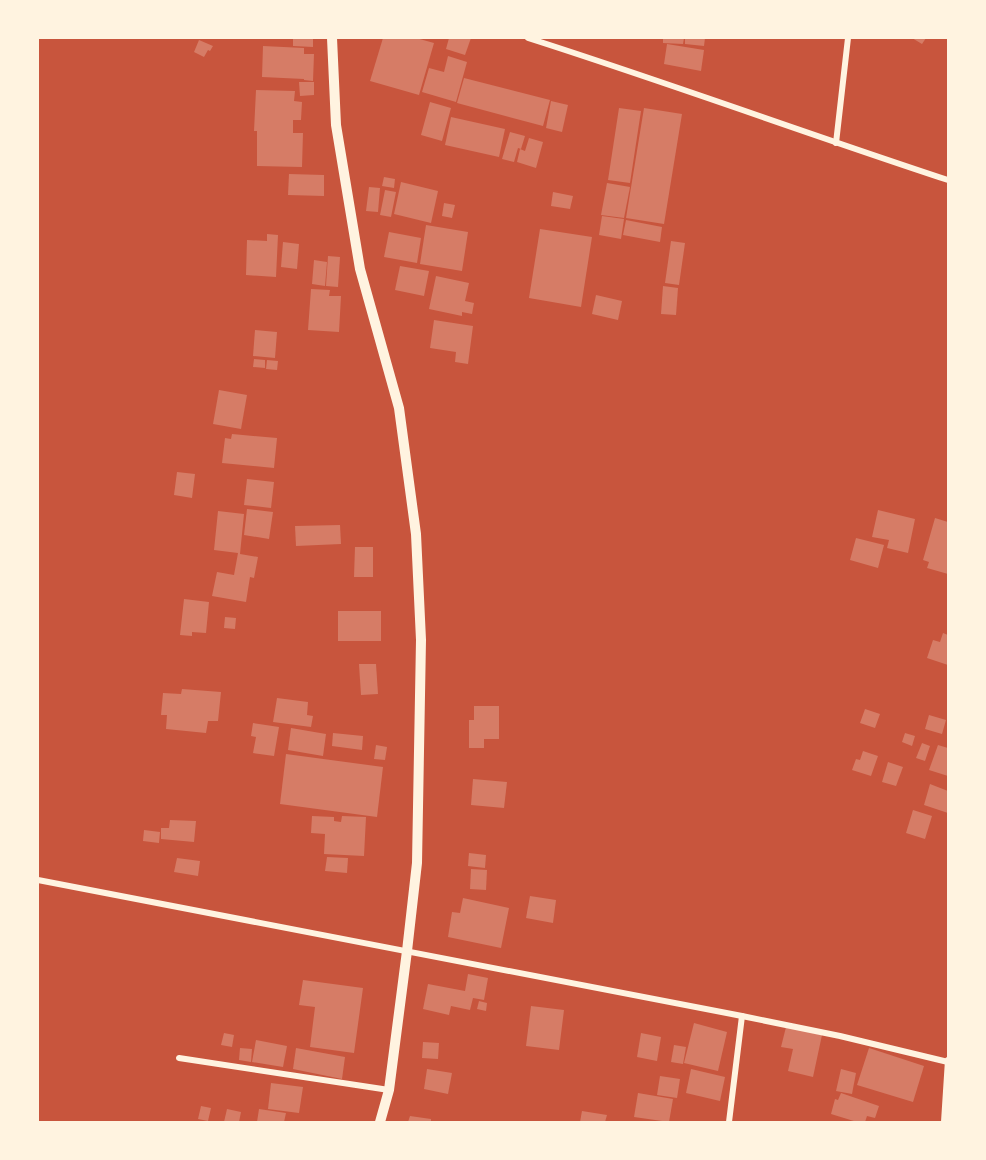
<svg xmlns="http://www.w3.org/2000/svg" width="986" height="1160" font-family="'Golos Text',sans-serif">
<style>
.building{fill:#d67c66}
.lines{fill:none;stroke-linecap:round;stroke-linejoin:round}
.minor{stroke:#fff3e0;stroke-width:6}
.tertiary{stroke:#fff3e0;stroke-width:10}
</style>
<rect width="100%" height="100%" fill="#c8553d"/>
<!-- building -->
<g class="building">
<path d="M293,38H313V47L293,46Z"/>
<path d="M383,38H416L434,43L419,95L370,81Z"/>
<path d="M449,38H471L465,55L446,49Z"/>
<path d="M663,38H684L683,44L663,43Z"/>
<path d="M685,38H705L704,46L685,44Z"/>
<path d="M912,38H926L922,44Z"/>
<path d="M199,40L213,46L210,51L208,50L204,57L194,52Z"/>
<path d="M667,44L704,50L701,71L664,64Z"/>
<path d="M263,46L304,48V54H314L313,81L304,80V79L262,77Z"/>
<path d="M448,56L467,62L456,102L422,92L429,68L444,72Z"/>
<path d="M464,78L550,100L543,126L457,103Z"/>
<path d="M299,82H314V95L300,96Z"/>
<path d="M256,90L295,91L294,101L302,102L301,120H293V133H303L302,167L257,166V131H254Z"/>
<path d="M551,101L568,105L562,132L546,128Z"/>
<path d="M430,102L451,108L442,141L421,135Z"/>
<path d="M619,108L641,111L630,183L608,180Z"/>
<path d="M644,108L682,114L664,224L626,218Z"/>
<path d="M451,117L505,129L499,157L445,145Z"/>
<path d="M510,132L525,136L521,149L518,148L514,162L502,159Z"/>
<path d="M529,138L543,142L536,168L517,162L520,149L525,151Z"/>
<path d="M289,174L324,175V196L288,195Z"/>
<path d="M384,177L395,179L394,188L382,186Z"/>
<path d="M401,182L438,191L431,223L394,214Z"/>
<path d="M607,183L630,187L624,218L601,215Z"/>
<path d="M369,187L380,188L378,212L366,211Z"/>
<path d="M385,190L396,192L391,217L380,215Z"/>
<path d="M553,192L573,196L570,209L551,206Z"/>
<path d="M444,203L455,205L452,218L442,216Z"/>
<path d="M602,216L624,219L621,239L599,235Z"/>
<path d="M626,220L662,227L660,242L623,235Z"/>
<path d="M426,225L468,232L462,271L420,264Z"/>
<path d="M540,229L592,237L581,307L529,298Z"/>
<path d="M389,232L421,238L417,263L384,257Z"/>
<path d="M267,234L278,235L276,277L246,275L247,240L267,241Z"/>
<path d="M671,241L685,243L679,285L665,283Z"/>
<path d="M283,242L299,244L297,269L281,267Z"/>
<path d="M328,256L340,257L338,287L326,286Z"/>
<path d="M314,260L327,262L325,286L312,284Z"/>
<path d="M400,266L429,271L424,296L395,290Z"/>
<path d="M436,276L469,283L465,301L474,303L472,314L462,312V316L429,309Z"/>
<path d="M663,286L678,288L676,315L661,314Z"/>
<path d="M311,289L330,290L329,296H341L339,332L308,330Z"/>
<path d="M596,295L622,301L618,320L592,314Z"/>
<path d="M434,320L473,326L468,364L455,362L456,352L430,348Z"/>
<path d="M255,330L277,332L275,358L253,356Z"/>
<path d="M254,359L265,360V368L253,367Z"/>
<path d="M267,360L278,361L277,370L266,369Z"/>
<path d="M219,390L247,395L241,429L213,424Z"/>
<path d="M232,434L277,438L274,468L222,463L225,438L231,439Z"/>
<path d="M177,472L195,474L192,498L174,495Z"/>
<path d="M247,479L274,482L271,508L244,505Z"/>
<path d="M247,509L273,512L269,539L244,535Z"/>
<path d="M878,510L915,519L908,553L887,548L889,540L872,537Z"/>
<path d="M218,511L244,514L240,554L258,557L254,578L250,577L246,602L212,596L217,572L234,575L238,553L214,550Z"/>
<path d="M935,518L948,522V574L927,568L929,562L923,560Z"/>
<path d="M340,525L341,544L296,546L295,526Z"/>
<path d="M856,538L884,545L878,568L850,560Z"/>
<path d="M355,547H373V577H354Z"/>
<path d="M184,599L209,602L206,633L192,632V636L180,635Z"/>
<rect x="338" y="611" width="43" height="30"/>
<path d="M225,617L236,618L235,629L224,628Z"/>
<path d="M943,633L948,635V665L927,658L933,640L940,642Z"/>
<path d="M359,664H376L378,694L361,695Z"/>
<path d="M182,689L221,692L218,721H208L206,733L166,729L167,715H161L163,693L181,694Z"/>
<path d="M277,698L308,702L307,715L313,716L311,727L273,722Z"/>
<path d="M474,706H499V739H484V748H469V720H474Z"/>
<path d="M865,709L880,714L875,728L860,723Z"/>
<path d="M929,715L946,720L942,734L925,729Z"/>
<path d="M253,723L279,727L274,756L253,753L256,737L251,736Z"/>
<path d="M291,728L326,734L323,756L288,750Z"/>
<path d="M333,733L363,736L362,750L332,746Z"/>
<path d="M905,733L915,736L912,746L902,742Z"/>
<path d="M922,743L930,746L925,761L916,758Z"/>
<path d="M376,745L387,747L385,760L374,759Z"/>
<path d="M938,745L948,748V776L929,770Z"/>
<path d="M863,751L878,756L871,776L852,770L856,759L860,760Z"/>
<path d="M286,754L383,767L377,817L280,804Z"/>
<path d="M888,762L903,767L896,786L882,782Z"/>
<path d="M473,779L507,782L504,808L471,805Z"/>
<path d="M930,784L948,791V813L924,805Z"/>
<path d="M913,810L932,816L925,839L906,833Z"/>
<path d="M312,816L334,817V821L341,822L342,816L366,817L364,856L324,854L325,834L311,833Z"/>
<path d="M170,820L196,821L194,842L161,839V828H169Z"/>
<path d="M144,830L160,832L159,843L143,841Z"/>
<path d="M469,853L486,855L485,868L468,866Z"/>
<path d="M327,857L348,858L347,873L325,871Z"/>
<path d="M177,858L200,861L198,876L174,872Z"/>
<path d="M471,869L487,870L486,890L470,889Z"/>
<path d="M530,896L556,900L553,923L526,918Z"/>
<path d="M463,898L509,908L501,948L448,937L452,912L460,913Z"/>
<path d="M468,974L488,978L484,1000L473,998L470,1010L451,1006L449,1015L423,1009L428,984L465,991Z"/>
<path d="M303,980L363,988L354,1053L310,1047L315,1007L299,1005Z"/>
<path d="M479,1001L487,1003L486,1011L477,1009Z"/>
<path d="M531,1006L564,1010L559,1050L526,1046Z"/>
<path d="M694,1023L727,1032L718,1071L684,1063Z"/>
<path d="M786,1027L822,1035L813,1077L788,1071L793,1049L781,1047Z"/>
<path d="M224,1033L234,1035L232,1047L221,1045Z"/>
<path d="M641,1033L661,1037L657,1061L637,1057Z"/>
<path d="M256,1040L287,1046L283,1067L252,1062Z"/>
<path d="M423,1042L439,1043L438,1059L422,1058Z"/>
<path d="M674,1045L686,1047L683,1064L671,1062Z"/>
<path d="M240,1048L252,1049L251,1062L239,1060Z"/>
<path d="M296,1048L345,1057L342,1079L293,1069Z"/>
<path d="M869,1048L924,1066L913,1102L857,1085Z"/>
<path d="M427,1069L452,1073L448,1094L424,1089Z"/>
<path d="M691,1069L725,1077L720,1101L686,1093Z"/>
<path d="M841,1069L856,1073L852,1094L836,1091Z"/>
<path d="M660,1076L680,1079L677,1098L657,1095Z"/>
<path d="M271,1083L303,1087L299,1113L268,1109Z"/>
<path d="M638,1093L673,1099L669,1122L634,1117Z"/>
<path d="M841,1093L879,1106L875,1118L867,1116L865,1122H857L831,1114L835,1099L838,1100Z"/>
<path d="M201,1106L211,1108L208,1121L198,1119Z"/>
<path d="M227,1109L241,1112L239,1122H224Z"/>
<path d="M259,1109L286,1113L284,1122H257Z"/>
<path d="M582,1111L607,1115L605,1122H580Z"/>
<path d="M410,1116L431,1119V1122H408Z"/>
</g>
<g class="lines">
<!-- minor -->
<g class="minor">
<path d="M528,38C669,83 808,134 948,180"/>
<path d="M836,143L848,38"/>
<path d="M38,880L742,1016L840,1036L948,1062"/>
<path d="M179,1058L389,1090"/>
<path d="M729,1122L742,1016"/>
<path d="M944,1122L948,1060"/>
</g>
<!-- tertiary -->
<path class="tertiary" d="M332,38L336,125L360,269L399,408L416,534L421,640L417,863L407,951L389,1090L380,1122"/>
</g>
<!-- border -->
<rect width="986" height="1160" fill="none" stroke="#fff3e0" stroke-width="78"/>
</svg>
